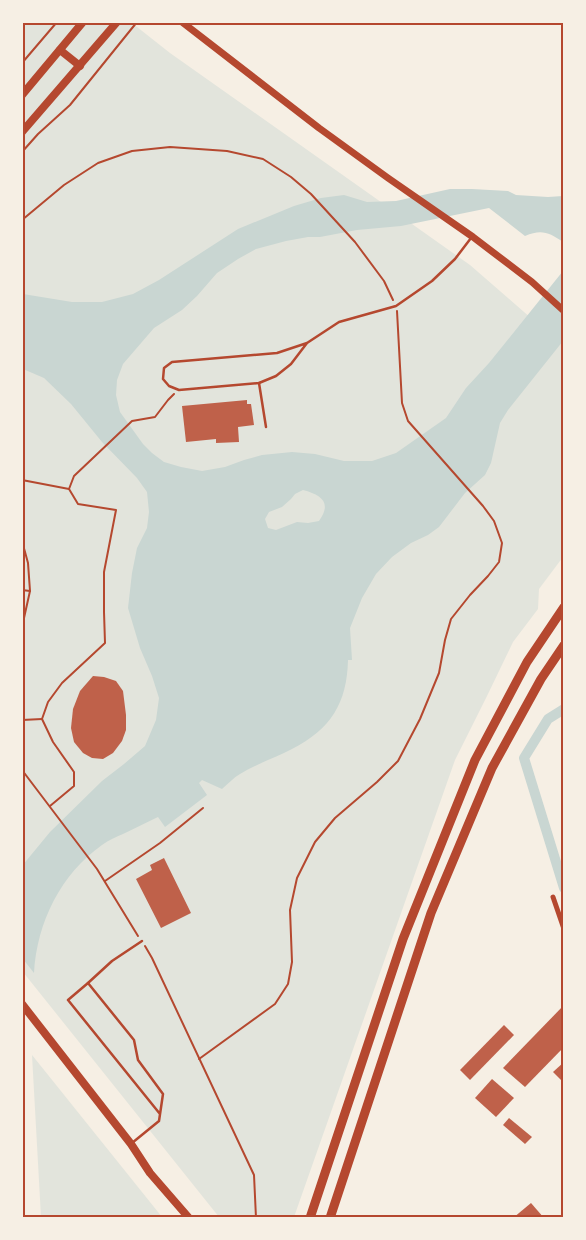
<svg xmlns="http://www.w3.org/2000/svg" width="586" height="1240" font-family="'Titillium Web',sans-serif">
<style>
.green{fill:#e2e4dc}
.water{fill:#c9d6d2;fill-rule:evenodd}
.lines{fill:none;stroke-linecap:round;stroke-linejoin:round}
.canal{stroke:#c9d6d2;stroke-width:10}
.building{fill:#bf614a}
.path{stroke:#b5482f;stroke-width:2}
.service{stroke:#b5482f;stroke-width:2.5}
.minor{stroke:#b5482f;stroke-width:5}
.tertiary{stroke:#b5482f;stroke-width:7}
.secondary{stroke:#b5482f;stroke-width:8}
.primary{stroke:#b5482f;stroke-width:9}
.neatline{fill:none;stroke:#b5482f;stroke-width:2}
</style>
<rect width="100%" height="100%" fill="#f6efe4"/>
<!-- green -->
<g class="green">
<path d="M23,23H132L170,53L470,265L563,346V557L539,589L538,609L513,642L487,696L455,760L294,1217H219L23,972Z"/>
<path d="M32,1055L162,1217H41Z"/>
</g>
<!-- water -->
<path class="water" d="M450,189H472L508,191L516,195L548,197L563,196V242C549,232 541,229 525,236L489,208L401,226L357,230L320,237H308L286,241L256,249L238,259L217,273L197,296L182,310L154,328L123,364L117,380L116,395L120,412L143,444L152,453L164,462L181,467L202,471L225,467L244,460L262,455L292,452L315,454L344,461H372L396,453L446,418L466,388L489,363L563,271V341L508,410L500,423L491,463L485,475L465,493L439,527L428,535L411,543L392,557L376,574L362,598L350,628L352,660H348C347,703 331,729 292,749C275,758 256,764 240,774C233,778 228,784 222,789L202,780L199,783L207,795L165,827L158,817C146,823 135,828 123,834C116,837 109,840 102,845C61,874 37,922 34,973L23,959L22,866L50,832L102,781L124,764L145,746L156,720L159,698L152,676L140,648L128,608L132,573L137,548L147,528L149,512L147,492L137,478L102,442L71,404L44,378L23,369V294L72,302H102L133,294L159,280L238,229L294,206L321,198L344,195L367,202L396,201ZM303,490C322,495 332,503 319,521L308,523L297,522L276,530L268,528L265,519L269,512L282,507L291,499L295,494Z"/>
<g class="lines">
<!-- canal -->
<path class="canal" d="M564,709L548,719L524,758L564,888"/>
</g>
<!-- building -->
<g class="building">
<path d="M247,400V404H251L254,425L238,427L239,442L216,443V439L186,442L182,406Z"/>
<path d="M93,676L104,677L116,681L123,691L126,715V730L122,741L113,753L103,759L92,758L83,753L74,742L71,728L73,709L80,691Z"/>
<path d="M164,858L191,913L161,928L136,879L152,870L150,865Z"/>
<path d="M564,1005V1047L525,1087L503,1068Z"/>
<path d="M504,1025L514,1035L470,1080L460,1070Z"/>
<path d="M564,1062V1083L553,1072Z"/>
<path d="M492,1079L514,1098L496,1117L475,1098Z"/>
<path d="M509,1118L532,1137L525,1144L503,1125Z"/>
<path d="M531,1203L544,1218H513Z"/>
</g>
<g class="lines">
<!-- path -->
<g class="path">
<path d="M22,63L57,22"/>
<path d="M22,152L38,134L70,105L137,22"/>
<path d="M22,220L64,185L98,163L132,151L170,147L227,151L263,159L291,177L311,194L355,242L384,281L393,300"/>
<path d="M22,480L69,489"/>
<path d="M22,541L28,563L30,591L22,627"/>
<path d="M22,590L30,591"/>
<path d="M22,720L42,719"/>
<path d="M22,770L97,869L138,936"/>
<path d="M50,806L74,786V772L53,742L42,719L48,702L62,683L105,643L104,612V572L116,510L78,504L69,489L74,476L132,421L155,417L168,400L174,394"/>
<path d="M105,881L160,843L203,808"/>
<path d="M145,946L152,958L254,1175L256,1218"/>
<path d="M199,1059L275,1004L288,984L292,962L290,910L297,878L315,842L335,818L377,782L398,761L420,719L439,673L445,640L451,619L470,595L488,576L499,562L502,543L494,521L483,506L408,421L402,403L397,311"/>
</g>
<!-- service -->
<g class="service">
<path d="M307,343L291,364L276,376L259,383L179,390L169,386L163,379L164,368L172,362L277,353L307,343L339,322L396,306L432,281L455,259L471,238"/>
<path d="M259,383L266,427"/>
<path d="M88,983L112,961L142,941"/>
<path d="M132,1143L159,1121L163,1094L138,1060L134,1040L88,983L68,1000L160,1114"/>
</g>
<!-- minor -->
<path class="minor" d="M553,897L564,929"/>
<!-- tertiary -->
<path class="tertiary" d="M182,22L319,128L388,178L473,237L532,282L564,311"/>
<!-- secondary -->
<g class="secondary">
<path d="M60,50L80,66"/>
<path d="M22,95L83,22"/>
<path d="M22,132L117,22"/>
<path d="M22,1004L131,1144L150,1173L189,1218"/>
</g>
<!-- primary -->
<g class="primary">
<path d="M310,1218L403,939L475,760L527,662L564,607"/>
<path d="M330,1218L431,913L492,768L541,679L564,645"/>
</g>
</g>
<!-- border -->
<rect width="586" height="1240" fill="none" stroke="#f6efe4" stroke-width="48"/>
<rect x="24" y="24" width="538" height="1192" class="neatline"/>
</svg>
